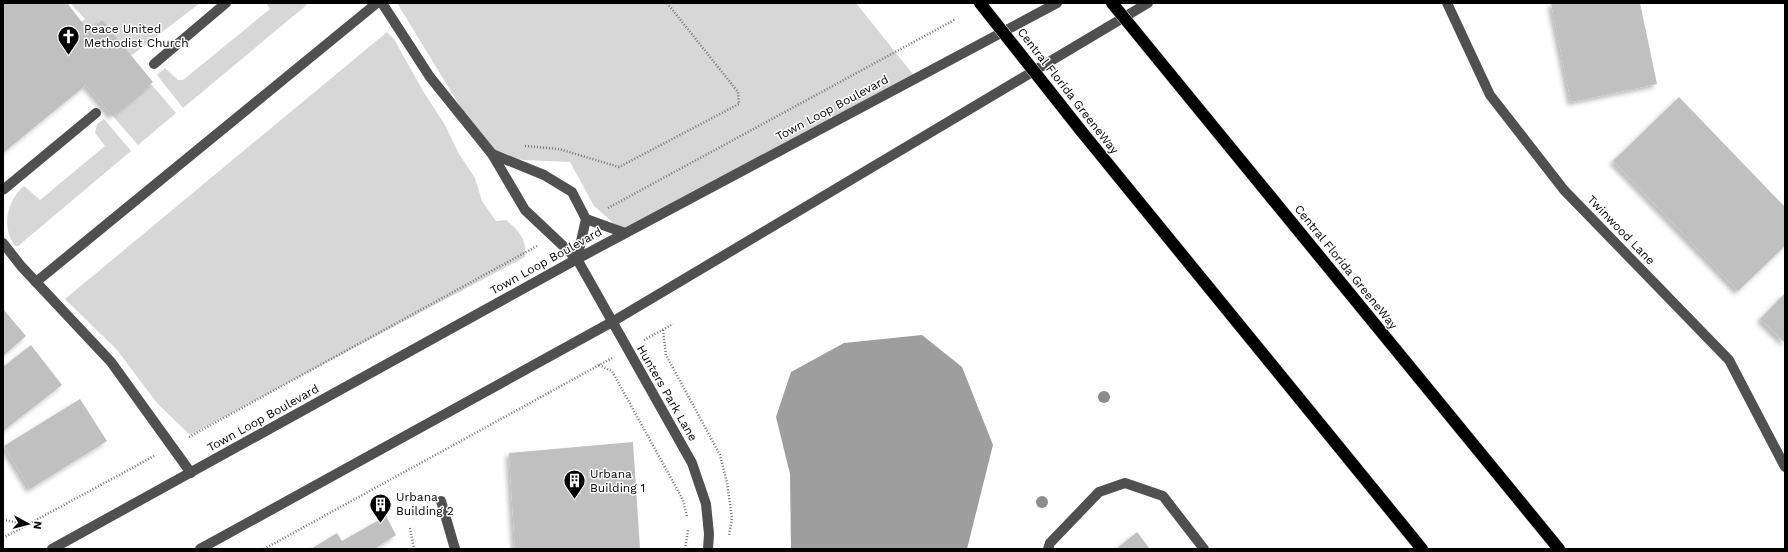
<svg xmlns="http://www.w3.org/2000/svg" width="1788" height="552" font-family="'Work Sans',sans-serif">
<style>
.green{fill:#d7d7d7}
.water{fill:#9e9e9e}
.building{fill:#c0c0c0;filter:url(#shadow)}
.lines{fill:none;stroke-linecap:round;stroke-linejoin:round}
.highway-casing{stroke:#dbdbdb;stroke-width:13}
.path{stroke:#727272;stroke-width:2.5;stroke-dasharray:1 2;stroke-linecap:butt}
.minor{stroke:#505050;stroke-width:10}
.highway{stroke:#000;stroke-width:12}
.highway-bridge-casing{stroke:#dbdbdb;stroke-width:13;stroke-linecap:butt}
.highway-bridge{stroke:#000;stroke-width:12}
.tree{fill:#8c8c8c}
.labels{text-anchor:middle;stroke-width:3;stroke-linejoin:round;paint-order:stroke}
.poi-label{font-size:12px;fill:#000;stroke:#fff;text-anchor:start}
.street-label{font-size:12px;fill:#000;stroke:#fff}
</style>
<defs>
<filter id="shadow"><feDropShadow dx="-3.5" dy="3.5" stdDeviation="2" flood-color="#0004"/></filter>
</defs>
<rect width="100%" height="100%" fill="#fff"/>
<!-- green -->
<g class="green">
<path d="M70,3H200L123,62L81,22L85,19Z"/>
<path d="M266,3H309L183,108L157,75L165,68L178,80H183L270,9Z"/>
<path d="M397,3H856L916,78L625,233L594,206L570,162L523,160L492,154L466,116Z"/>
<path d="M387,32L394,39L423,91L445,125L459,154L475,178L482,201L496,221L506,220C519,231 527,239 525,257L190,435L157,403L117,350L65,299Z"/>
<path d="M150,83L176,113L138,145L111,114Z"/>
<path d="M104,119L131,151L18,246H15C1,226 7,201 24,186L40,200L105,146L95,133L97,124Z"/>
</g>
<!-- water -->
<path class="water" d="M922,335L962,367L993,445L967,549H791L790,474L776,417L791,372L844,343Z"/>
<!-- building -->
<g class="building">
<path d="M3,3H67L89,31L102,20L153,82L112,116L86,85L3,153Z"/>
<path d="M1551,3H1640L1657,84L1571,102Z"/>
<path d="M1679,97L1785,207V246L1738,291L1613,161Z"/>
<path d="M1785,293V343L1760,319Z"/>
<path d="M3,309L26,336L3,356Z"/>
<path d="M31,345L62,385L3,431V367Z"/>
<path d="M80,399L107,441L30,489L4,446Z"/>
<path d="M633,442L640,549H515L509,453Z"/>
<path d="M386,516L396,535L374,549H311L337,533L342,541Z"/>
<path d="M1137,532L1150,549H1116Z"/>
</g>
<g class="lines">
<defs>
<g id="highway">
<path d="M1175,80L1559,549"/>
<path d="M1082,132L1422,549"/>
</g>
</defs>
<!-- highway casing -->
<use href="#highway" class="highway-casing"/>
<!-- path -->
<g class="path">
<path d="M525,146L559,149L619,167L739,104L738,92L667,3"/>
<path d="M608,208L956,19"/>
<path d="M663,330L666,355L720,455L727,483L732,518L729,535"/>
<path d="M644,340L673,324"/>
<path d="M599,365L612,371L683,500L687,517"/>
<path d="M189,437L537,246"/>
<path d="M3,520L26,524"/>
<path d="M410,528L414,549"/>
<path d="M3,538L156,455"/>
<path d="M264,549L612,358"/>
<path d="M685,549L688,530"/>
</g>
<!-- minor -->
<g class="minor">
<path d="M382,3L430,77L492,154L525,210L577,259L692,463L706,504L709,534L708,549"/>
<path d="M1447,3L1490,95L1564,190L1729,360L1785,467"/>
<path d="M154,64L226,3"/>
<path d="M492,154L544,175L572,192L586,219L625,233"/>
<path d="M3,190L96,113"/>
<path d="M3,243L21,266L111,362L191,473"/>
<path d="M577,259L586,219"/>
<path d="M36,282L377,3"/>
<path d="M441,501L455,549"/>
<path d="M52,549L577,259L1057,3"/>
<path d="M200,549L612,322L1148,3"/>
<path d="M1048,549L1050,543L1099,492L1125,483L1163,496L1204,549"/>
</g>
<!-- highway -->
<use href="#highway" class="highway"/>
<defs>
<g id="highway-bridge">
<path d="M980,3L1082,132"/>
<path d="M1112,3L1175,80"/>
</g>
</defs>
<!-- highway-bridge casing -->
<use href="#highway-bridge" class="highway-bridge-casing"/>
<!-- highway-bridge -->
<use href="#highway-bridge" class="highway-bridge"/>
</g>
<!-- trees -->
<g class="tree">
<circle cx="1104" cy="397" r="6"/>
<circle cx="1042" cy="502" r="6"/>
</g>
<!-- icons -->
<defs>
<symbol id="church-pin" viewBox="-11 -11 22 30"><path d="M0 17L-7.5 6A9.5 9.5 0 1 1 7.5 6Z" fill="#000" stroke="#fff"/><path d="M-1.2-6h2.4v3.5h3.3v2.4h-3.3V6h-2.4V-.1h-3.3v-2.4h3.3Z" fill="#fff"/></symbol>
<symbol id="building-pin" viewBox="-11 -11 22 30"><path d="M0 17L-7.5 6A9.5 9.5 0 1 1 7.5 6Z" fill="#000" stroke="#fff"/><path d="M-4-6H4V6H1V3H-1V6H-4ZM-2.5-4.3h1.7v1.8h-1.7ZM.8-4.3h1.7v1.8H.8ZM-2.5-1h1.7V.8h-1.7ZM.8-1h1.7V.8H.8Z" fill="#fff"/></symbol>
</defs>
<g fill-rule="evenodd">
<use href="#church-pin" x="56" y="24" width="25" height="34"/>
<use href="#building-pin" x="562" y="468" width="25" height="34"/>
<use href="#building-pin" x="368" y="492" width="25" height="34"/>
</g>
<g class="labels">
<!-- poi labels -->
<g class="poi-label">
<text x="84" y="33">Peace United<tspan x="84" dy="14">Methodist Church</tspan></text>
<text x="590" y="478">Urbana<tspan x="590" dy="14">Building 1</tspan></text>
<text x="396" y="501">Urbana<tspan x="396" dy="14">Building 2</tspan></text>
</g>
<!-- street labels -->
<g class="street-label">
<text transform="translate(1068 91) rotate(52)" y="4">Central Florida GreeneWay</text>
<text transform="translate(832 108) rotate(-28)" y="4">Town Loop Boulevard</text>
<text transform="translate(1621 230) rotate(46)" y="4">Twinwood Lane</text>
<text transform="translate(546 261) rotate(-29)" y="4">Town Loop Boulevard</text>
<text transform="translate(1346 267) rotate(51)" y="4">Central Florida GreeneWay</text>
<text transform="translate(667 393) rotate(60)" y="4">Hunters Park Lane</text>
<text transform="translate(263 418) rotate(-29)" y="4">Town Loop Boulevard</text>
</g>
</g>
<!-- border -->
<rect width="1788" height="552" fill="none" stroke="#000000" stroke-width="8"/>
<!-- north arrow -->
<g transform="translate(28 524) rotate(97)" stroke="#ffffff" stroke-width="3" paint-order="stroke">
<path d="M0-3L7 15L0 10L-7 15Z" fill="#000000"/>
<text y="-6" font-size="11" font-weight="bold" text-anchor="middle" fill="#000000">N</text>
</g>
</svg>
